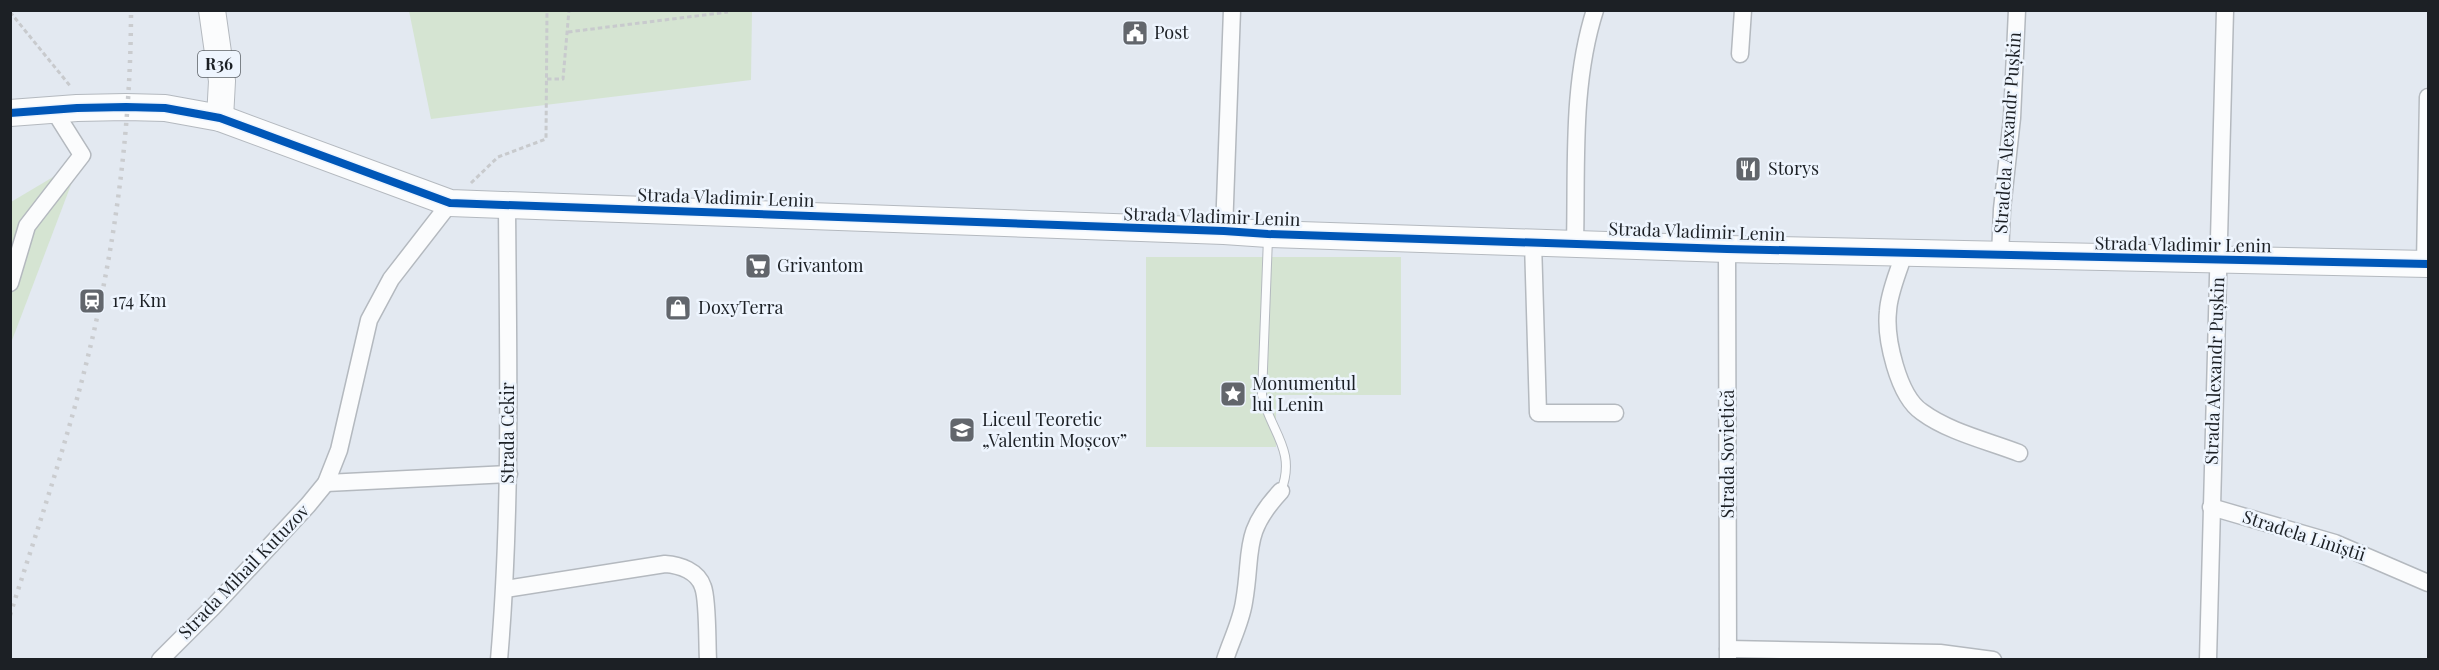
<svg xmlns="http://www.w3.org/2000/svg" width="2439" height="670" font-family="'Playfair Display',serif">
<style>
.green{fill:#d5e4d2}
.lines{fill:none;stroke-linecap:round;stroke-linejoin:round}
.service-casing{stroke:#b4b9bf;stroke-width:10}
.minor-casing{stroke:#b4b9bf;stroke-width:19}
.primary-casing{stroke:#b4b9bf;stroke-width:28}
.path{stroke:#c8cacd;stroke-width:3;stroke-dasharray:4.5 3;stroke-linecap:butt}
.service{stroke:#fbfcfd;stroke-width:8}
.minor{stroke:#fbfcfd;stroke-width:16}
.primary{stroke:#fbfcfd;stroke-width:26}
.rail{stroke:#cacccf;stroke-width:4.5;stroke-dasharray:3 6;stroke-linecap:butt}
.cycleway-casing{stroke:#eef5fe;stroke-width:11}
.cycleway{stroke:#0057b8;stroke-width:8}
.labels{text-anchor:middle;stroke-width:5;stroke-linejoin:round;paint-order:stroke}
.shield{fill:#eef5fe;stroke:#5b6066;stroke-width:1.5}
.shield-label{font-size:16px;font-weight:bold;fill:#1c2025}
.poi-label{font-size:18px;fill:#1c2025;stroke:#eef5fe;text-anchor:start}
.street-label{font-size:18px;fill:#1c2025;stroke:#eef5fe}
</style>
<rect width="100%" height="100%" fill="#e3e9f1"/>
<!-- green -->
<g class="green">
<path d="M409,11H752L751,80L431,119Z"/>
<path d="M80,161L11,343V202Z"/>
<path d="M1146,257H1401V395H1276V447H1146Z"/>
</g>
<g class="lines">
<defs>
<path id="service" d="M1268,238L1262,395C1270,431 1297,450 1281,491"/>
<g id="minor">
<path d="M1740,54L1743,10"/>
<path d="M1224,231L1232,10"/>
<path d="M1533,242L1538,413H1615"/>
<path d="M1575,243C1577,166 1571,85 1595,10"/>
<path d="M1727,249L1728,660"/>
<path d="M1904,253C1899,271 1889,292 1888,311C1885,338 1898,396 1922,412C1949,432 1988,441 2019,453"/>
<path d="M2000,256L2002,209L2012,118L2017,10"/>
<path d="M2425,264L2428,97"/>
<path d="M10,283L27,226L82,155L53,109"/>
<path d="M326,483L509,474"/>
<path d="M2211,507L2335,543L2428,583"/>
<path d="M505,589L665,564C680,565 698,571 703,587C708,600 707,644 708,660"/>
<path d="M1728,649L1940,653L1993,660"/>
<path d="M160,660L213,607L308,505L326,483L339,450L369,320L391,279L450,203"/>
<path d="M499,660C512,509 508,357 507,206"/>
<path d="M1225,660C1231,641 1241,622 1244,602C1253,551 1241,534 1281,491"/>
<path d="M2208,660L2225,10"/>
</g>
<g id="primary">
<path d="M212,10L222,81L220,118"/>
<path d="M10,113L77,108L126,107L165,108L220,118L450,203L1224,231L1268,234L1727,249L2428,264"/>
</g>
</defs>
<!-- service casing -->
<use href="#service" class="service-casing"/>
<!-- minor casing -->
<use href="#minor" class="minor-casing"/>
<!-- primary casing -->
<use href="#primary" class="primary-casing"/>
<!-- path -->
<g class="path">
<path d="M10,12L71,87"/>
<path d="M568,32L728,12"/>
<path d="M547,79H563L569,10"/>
<path d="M471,183L498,157L546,139L547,10"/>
</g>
<!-- service -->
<use href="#service" class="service"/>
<!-- minor -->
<use href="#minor" class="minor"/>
<!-- primary -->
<use href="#primary" class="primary"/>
<!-- rail -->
<path class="rail" d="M10,615C42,515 76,416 98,313C119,215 131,112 131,10"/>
<defs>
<path id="cycleway" d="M10,113L77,108L126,107L165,108L220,118L450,203L1224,231L1268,234L1727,249L2428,264"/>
</defs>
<!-- cycleway casing -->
<use href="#cycleway" class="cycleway-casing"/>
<!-- cycleway -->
<use href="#cycleway" class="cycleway"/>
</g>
<!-- icons -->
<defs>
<symbol id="civic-square" viewBox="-11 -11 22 22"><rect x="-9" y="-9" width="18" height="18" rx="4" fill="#62666c" stroke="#eef5fe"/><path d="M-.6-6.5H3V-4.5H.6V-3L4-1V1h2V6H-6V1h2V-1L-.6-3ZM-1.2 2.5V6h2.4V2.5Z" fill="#fff"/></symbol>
<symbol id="restaurant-square" viewBox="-11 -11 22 22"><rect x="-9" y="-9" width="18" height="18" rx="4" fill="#62666c" stroke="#eef5fe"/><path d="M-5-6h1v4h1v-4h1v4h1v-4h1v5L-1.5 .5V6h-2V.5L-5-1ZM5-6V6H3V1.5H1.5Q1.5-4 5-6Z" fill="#fff"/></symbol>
<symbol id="supermarket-square" viewBox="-11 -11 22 22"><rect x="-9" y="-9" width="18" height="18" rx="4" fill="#62666c" stroke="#eef5fe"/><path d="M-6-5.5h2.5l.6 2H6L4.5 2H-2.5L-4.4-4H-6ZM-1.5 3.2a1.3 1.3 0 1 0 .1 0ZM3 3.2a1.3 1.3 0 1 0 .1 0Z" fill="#fff"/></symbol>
<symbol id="station-square" viewBox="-11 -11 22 22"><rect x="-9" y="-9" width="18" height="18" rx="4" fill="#62666c" stroke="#eef5fe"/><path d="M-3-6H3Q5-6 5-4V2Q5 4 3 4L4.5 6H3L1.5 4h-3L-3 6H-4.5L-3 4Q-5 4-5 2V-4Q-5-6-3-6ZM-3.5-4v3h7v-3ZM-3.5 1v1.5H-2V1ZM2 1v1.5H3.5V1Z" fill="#fff"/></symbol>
<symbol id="shop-square" viewBox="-11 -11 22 22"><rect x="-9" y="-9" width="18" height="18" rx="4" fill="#62666c" stroke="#eef5fe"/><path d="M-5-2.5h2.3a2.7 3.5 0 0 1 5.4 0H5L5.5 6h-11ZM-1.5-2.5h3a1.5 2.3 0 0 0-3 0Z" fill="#fff"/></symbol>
<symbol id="sight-square" viewBox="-11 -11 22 22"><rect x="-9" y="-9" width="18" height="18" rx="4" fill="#62666c" stroke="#eef5fe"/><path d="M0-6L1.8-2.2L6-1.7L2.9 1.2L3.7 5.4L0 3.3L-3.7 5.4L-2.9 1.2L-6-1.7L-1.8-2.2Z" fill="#fff"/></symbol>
<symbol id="school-square" viewBox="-11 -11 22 22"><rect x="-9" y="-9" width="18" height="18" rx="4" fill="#62666c" stroke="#eef5fe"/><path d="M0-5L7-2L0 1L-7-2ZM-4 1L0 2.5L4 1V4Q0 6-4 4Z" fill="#fff"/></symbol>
</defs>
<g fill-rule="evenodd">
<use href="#civic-square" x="1120" y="18" width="30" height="30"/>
<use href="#restaurant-square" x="1733" y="154" width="30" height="30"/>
<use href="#supermarket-square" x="743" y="251" width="30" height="30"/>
<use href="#station-square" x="77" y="286" width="30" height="30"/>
<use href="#shop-square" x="663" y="293" width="30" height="30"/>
<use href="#sight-square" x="1218" y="379" width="30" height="30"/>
<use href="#school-square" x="947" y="415" width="30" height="30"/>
</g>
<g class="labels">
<!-- shield labels -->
<rect class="shield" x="198" y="51" width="42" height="26" rx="4.5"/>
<g class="shield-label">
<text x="219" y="70">R36</text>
</g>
<!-- poi labels -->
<g class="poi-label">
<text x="1154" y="39">Post</text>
<text x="1768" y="175">Storys</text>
<text x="777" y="272">Grivantom</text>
<text x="112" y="307">174 Km</text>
<text x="698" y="314">DoxyTerra</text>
<text x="1252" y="390">Monumentul<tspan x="1252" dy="21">lui Lenin</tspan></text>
<text x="982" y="426">Liceul Teoretic<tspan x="982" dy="21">„Valentin Moșcov”</tspan></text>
</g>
<!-- street labels -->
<g class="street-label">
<text transform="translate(2008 133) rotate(-86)" y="6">Stradela Alexandr Pușkin</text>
<text transform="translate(726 198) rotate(2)" y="6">Strada Vladimir Lenin</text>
<text transform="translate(1212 217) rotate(2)" y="6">Strada Vladimir Lenin</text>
<text transform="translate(1697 232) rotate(2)" y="6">Strada Vladimir Lenin</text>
<text transform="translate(2183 245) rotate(1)" y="6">Strada Vladimir Lenin</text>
<text transform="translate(2215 371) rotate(-88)" y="6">Strada Alexandr Pușkin</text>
<text transform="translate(508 433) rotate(-90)" y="6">Strada Cekir</text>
<text transform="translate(1728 454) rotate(-90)" y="6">Strada Sovietică</text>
<text transform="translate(2304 536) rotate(18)" y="6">Stradela Liniștii</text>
<text transform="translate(244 572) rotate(-46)" y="6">Strada Mihail Kutuzov</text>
</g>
</g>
<!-- border -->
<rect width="2439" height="670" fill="none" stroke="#1c2025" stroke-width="24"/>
</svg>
